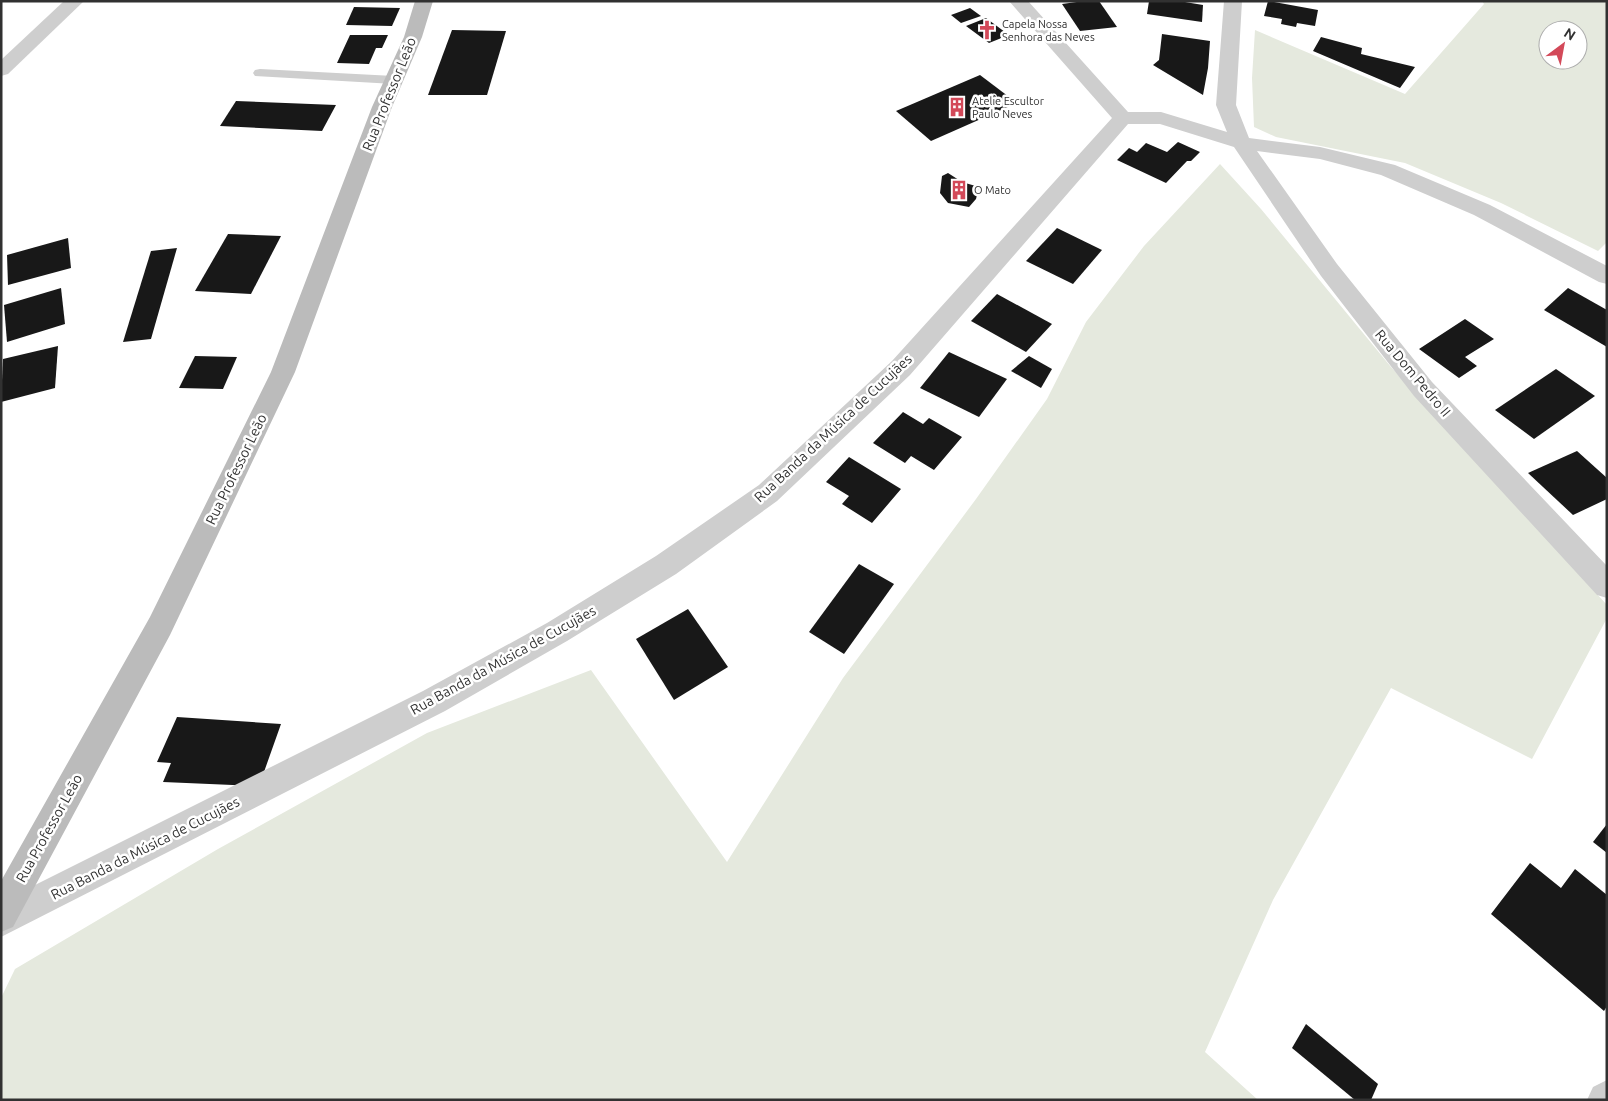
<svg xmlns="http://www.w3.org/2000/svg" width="1608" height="1101" font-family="Ubuntu,sans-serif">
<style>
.green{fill:#e5e9de;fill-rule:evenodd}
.building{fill:#181818}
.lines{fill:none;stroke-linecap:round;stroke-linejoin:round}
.lane{fill:#cecece;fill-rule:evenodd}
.street{fill:#cecece;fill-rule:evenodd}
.secondary{fill:#bbb;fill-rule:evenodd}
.labels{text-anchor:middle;stroke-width:5;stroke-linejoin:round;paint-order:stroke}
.far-poi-label{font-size:11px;fill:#313131;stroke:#fff;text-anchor:start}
.street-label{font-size:14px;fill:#313131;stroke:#fff}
</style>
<rect width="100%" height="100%" fill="#fff"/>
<!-- green -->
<g class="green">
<path d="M1482,1H1607V242L1598,251L1501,203L1405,163L1276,137L1254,127L1252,78L1255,30L1405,94L1484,4ZM1548,30H1578V60H1548Z"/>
<path d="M1220,164L1261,209L1391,367L1607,605V618L1532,759L1391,688L1273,900L1205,1052L1258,1100H1V998L15,969L218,849L427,733L591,670L727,862L843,678L976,499L1047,399L1086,322L1144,246Z"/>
</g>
<!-- building -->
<g class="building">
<path d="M1084,1H1099L1117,27L1080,31L1062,4Z"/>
<path d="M1149,1H1179L1203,5L1202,22L1147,14Z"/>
<path d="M1268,1L1318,10L1315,26L1297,23L1296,27L1281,24L1282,19L1264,16Z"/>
<path d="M354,7L400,8L392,26L346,25Z"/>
<path d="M970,8L981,16L961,23L951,15Z"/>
<path d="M986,18L1009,35L989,43L966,26Z"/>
<path d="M452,30L506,31L487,95H428Z"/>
<path d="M1162,34L1210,41L1208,68L1203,95L1153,65L1159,60Z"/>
<path d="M350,35H388L382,48H376L369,64L337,63Z"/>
<path d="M1321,37L1362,48L1361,54L1415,67L1400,88L1313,51Z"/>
<path d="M980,75L1017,103L931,141L896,111Z"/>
<path d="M236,101L336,105L322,131L220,126Z"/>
<path d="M1178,142L1200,152L1191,161H1187L1166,183L1117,160L1129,148L1137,152L1146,143L1167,152Z"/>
<path d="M948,173L962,182L979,187L976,199L969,207L948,203L940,193L942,176Z"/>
<path d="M1057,228L1102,250L1073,284L1026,261Z"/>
<path d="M228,234L281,236L251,294L195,291Z"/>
<path d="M68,238L71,268L8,285L7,255Z"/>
<path d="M177,248L151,339L123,342L151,251Z"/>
<path d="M61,288L65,324L7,342L4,305Z"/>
<path d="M1568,288L1607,310V347L1544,310Z"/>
<path d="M997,294L1052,324L1026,352L971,321Z"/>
<path d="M1465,319L1494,339L1465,357L1477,366L1459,378L1419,349Z"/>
<path d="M58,346L55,388L1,402L3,359Z"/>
<path d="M949,352L1007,379L979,417L920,388Z"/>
<path d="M195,356L237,357L223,389L179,388Z"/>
<path d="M1029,356L1052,369L1041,388L1011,371Z"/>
<path d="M1556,369L1595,396L1534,439L1495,410Z"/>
<path d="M903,412L923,424L929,418L962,437L934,470L911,456L905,463L873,443Z"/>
<path d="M1577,451L1607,478V499L1573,515L1528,473Z"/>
<path d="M849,457L901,489L872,523L842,504L849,496L826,482Z"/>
<path d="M859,564L894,584L844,654L809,632Z"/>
<path d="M688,609L728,667L674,700L636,639Z"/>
<path d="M177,717L281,724L259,786L163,782L171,763L157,762Z"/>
<path d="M1607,824V853L1593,842Z"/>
<path d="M1530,863L1561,888L1575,869L1607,895V1006L1604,1011L1491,914Z"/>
<path d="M1306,1024L1378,1084L1371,1100H1355L1292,1048Z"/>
</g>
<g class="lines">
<!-- lane -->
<path class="lane" d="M260,69L394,76L399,77L401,80L399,83L394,84L255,76L253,73L255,70Z"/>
<!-- street -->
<g class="street">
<path d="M64,1H84L8,74L1,76V60Z"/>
<path d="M1009,1H1028L1128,112H1161L1227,132L1216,105L1224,1H1242L1236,105L1249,138L1320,147L1395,165L1490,205L1607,266V284L1599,282L1474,215L1381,175L1320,159L1257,151L1337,264L1432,382L1607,566V598L1597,595L1414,396L1321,276L1234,147L1160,124H1128L910,375L777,501L676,574L567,641L445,711L1,937V902L423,691L547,623L656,556L759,485L892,361L1112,118Z"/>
<path d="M1607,1080V1100H1587L1593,1087Z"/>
</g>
<!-- secondary -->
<path class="secondary" d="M415,1H433L422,37L392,107L295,372L170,635L13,927L1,932V881L150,617L271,372L372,107L404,37Z"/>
</g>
<!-- icons -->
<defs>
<symbol id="church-bare" viewBox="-9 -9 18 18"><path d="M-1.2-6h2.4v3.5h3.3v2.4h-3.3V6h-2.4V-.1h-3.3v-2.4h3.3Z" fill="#d34959" stroke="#fff" stroke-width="2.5" paint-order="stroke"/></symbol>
<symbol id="building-bare" viewBox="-9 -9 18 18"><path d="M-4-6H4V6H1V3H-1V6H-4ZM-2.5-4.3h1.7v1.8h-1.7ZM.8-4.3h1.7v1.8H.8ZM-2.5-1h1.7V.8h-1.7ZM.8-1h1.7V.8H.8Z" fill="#d34959" stroke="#fff" stroke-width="2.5" paint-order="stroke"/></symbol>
</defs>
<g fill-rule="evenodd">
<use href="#church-bare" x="973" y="16" width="28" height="28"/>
<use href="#building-bare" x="943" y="93" width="28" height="28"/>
<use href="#building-bare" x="945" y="176" width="28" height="28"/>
</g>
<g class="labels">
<!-- far-poi labels -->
<g class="far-poi-label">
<text x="1002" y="28">Capela Nossa<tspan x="1002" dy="13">Senhora das Neves</tspan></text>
<text x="972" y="105">Atelie Escultor<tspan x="972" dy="13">Paulo Neves</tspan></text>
<text x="974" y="194">O Mato</text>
</g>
<!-- street labels -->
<g class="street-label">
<text transform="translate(389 94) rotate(-68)" y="5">Rua Professor Leão</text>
<text transform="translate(1413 373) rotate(50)" y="5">Rua Dom Pedro II</text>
<text transform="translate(833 428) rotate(-43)" y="5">Rua Banda da Música de Cucujães</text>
<text transform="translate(236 469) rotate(-64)" y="5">Rua Professor Leão</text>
<text transform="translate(503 660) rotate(-29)" y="5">Rua Banda da Música de Cucujães</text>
<text transform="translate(49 828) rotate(-61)" y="5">Rua Professor Leão</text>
<text transform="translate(145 848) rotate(-27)" y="5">Rua Banda da Música de Cucujães</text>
</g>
</g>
<!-- border -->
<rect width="1608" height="1101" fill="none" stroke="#313131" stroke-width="5"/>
<!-- north arrow -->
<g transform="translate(1563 45) rotate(32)"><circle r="24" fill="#ffffff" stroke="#adadad"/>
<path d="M0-4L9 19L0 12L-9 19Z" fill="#d34959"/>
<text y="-8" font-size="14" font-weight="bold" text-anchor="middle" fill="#313131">N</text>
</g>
</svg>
